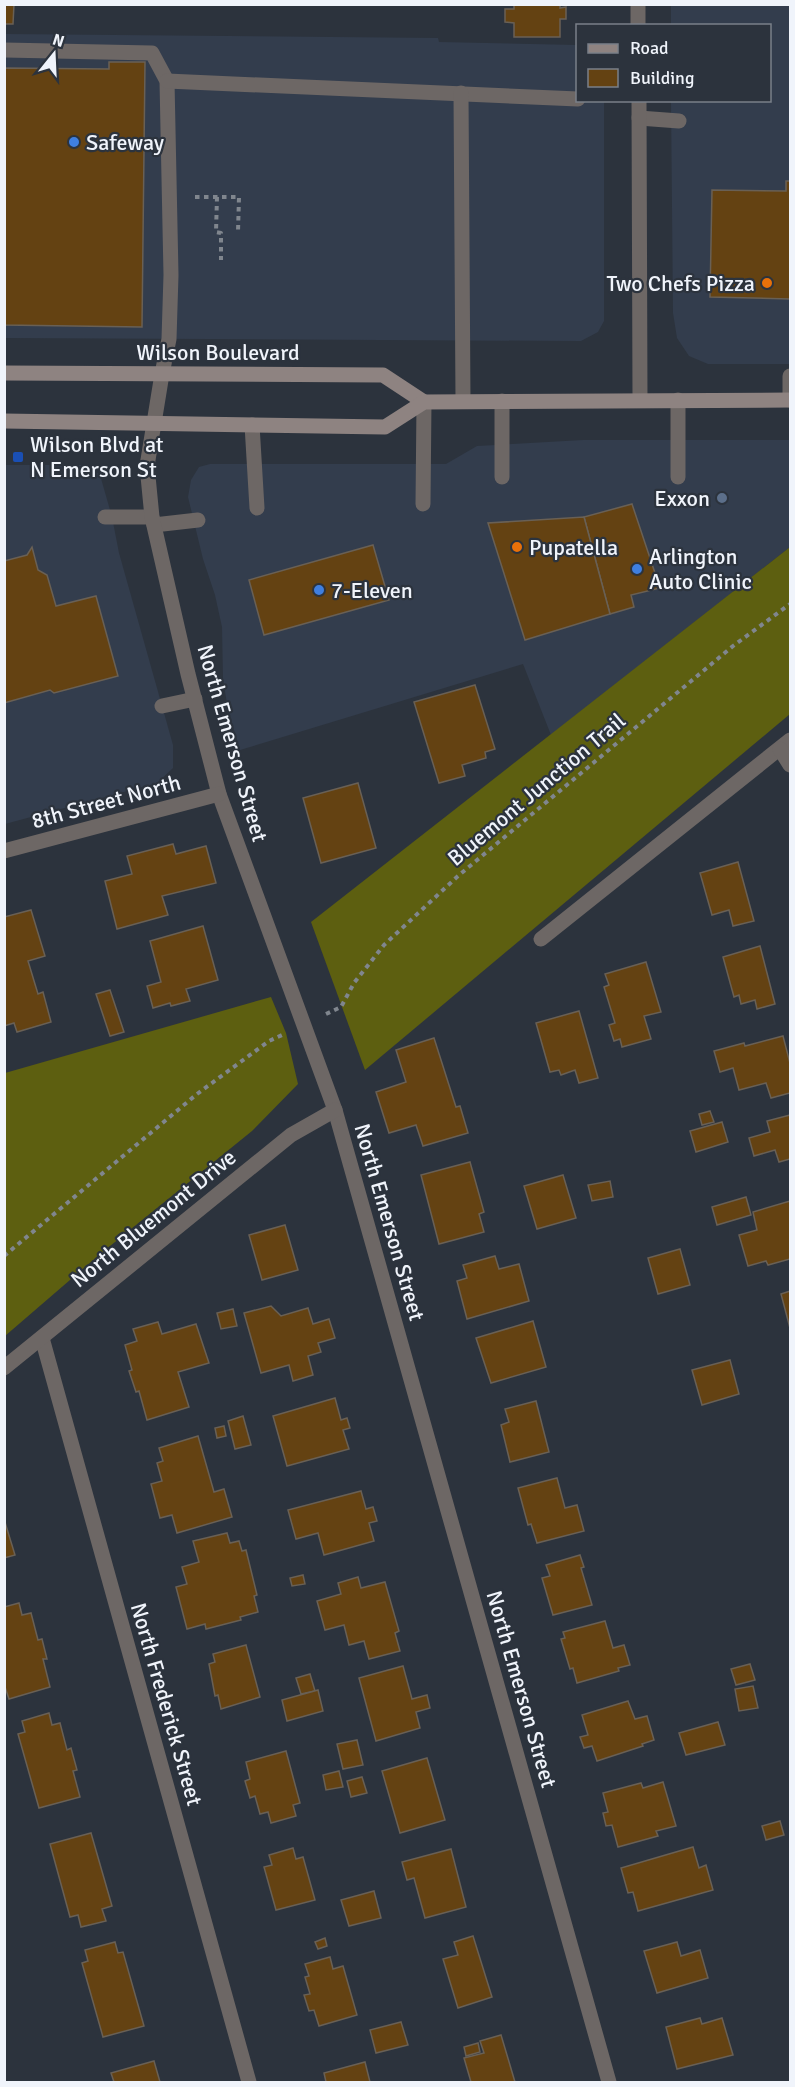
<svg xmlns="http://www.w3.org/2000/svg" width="795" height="2087" font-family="Signika,sans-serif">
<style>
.built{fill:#333d4d}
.forest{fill:#5d5f10}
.building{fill:#644212;stroke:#696055;stroke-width:1.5}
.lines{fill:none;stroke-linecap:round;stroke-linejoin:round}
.path{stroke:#80868e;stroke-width:4;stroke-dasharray:4.5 4.5;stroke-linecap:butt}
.lane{stroke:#6d6765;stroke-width:15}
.street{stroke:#6d6765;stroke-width:15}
.secondary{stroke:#8e8381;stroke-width:15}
.shop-dot{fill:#3f7fe0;stroke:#2c333d;stroke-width:2}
.food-dot{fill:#e8710a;stroke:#2c333d;stroke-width:2}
.transit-dot{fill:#1a4fb4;stroke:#2c333d;stroke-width:2}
.service-dot{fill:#5c6f8a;stroke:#2c333d;stroke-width:2}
.labels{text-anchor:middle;stroke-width:4.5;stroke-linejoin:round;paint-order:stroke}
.poi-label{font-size:22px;fill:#f0f4fb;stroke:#2c333d;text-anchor:start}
.street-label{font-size:22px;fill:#f0f4fb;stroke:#2c333d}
</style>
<rect width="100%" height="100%" fill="#2c333d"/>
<!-- built -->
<g class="built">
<path d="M671,5H790V364H708L689,356L677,338L673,313L671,101L770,100V26L671,25Z"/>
<path d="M5,34L438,38L439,42L577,45L578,100L604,101V321L598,332L581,341L5,338Z"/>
<path d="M583,440H790V547L551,735L523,664L240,750L228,710L223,679L222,627L215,595L203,559L188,497L191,480L199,467L210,464H446L477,446Z"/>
<path d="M5,465H88L100,475L112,517L119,553L173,745V768L157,783L5,824Z"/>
</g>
<!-- forest -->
<g class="forest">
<path d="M790,547V714L365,1070L311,922Z"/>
<path d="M271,997L286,1033L298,1084L252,1131L99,1255L5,1336V1073Z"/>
</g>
<!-- building -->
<g class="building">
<path d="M4,4H14L13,24H4Z"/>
<path d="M514,4H560V8L566,7V19H560V37H514V23L505,22V9H514Z"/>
<path d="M109,62H145L142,327L4,325V68L109,69Z"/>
<path d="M786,181H790V299L710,297L712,190L786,191Z"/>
<path d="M632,504L660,588L631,595L634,607L610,614L584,517Z"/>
<path d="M584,517L610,614L525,640L488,523Z"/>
<path d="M373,545L389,600L264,635L249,580Z"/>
<path d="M32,547L38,570L47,575L56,606L96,596L118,676L54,693L50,690L4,703V561L27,555Z"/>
<path d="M475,685L495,749L485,752L486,758L462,765L465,776L439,783L414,702Z"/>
<path d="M358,783L376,848L321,863L303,798Z"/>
<path d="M173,844L176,854L206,846L216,883L162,896L168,915L117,929L105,881L132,874L127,856Z"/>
<path d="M738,862L754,921L733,926L729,910L712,915L700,873Z"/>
<path d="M31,910L45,956L28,961L38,994L43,992L51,1022L17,1032L14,1023L4,1026V917Z"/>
<path d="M203,926L218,980L186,989L190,1001L171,1006L170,1003L153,1008L147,986L161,982L150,941Z"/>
<path d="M760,946L775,1004L757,1009L755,1000L741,1004L739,995L734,997L723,957Z"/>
<path d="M646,962L661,1012L644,1016L651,1039L622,1047L620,1039L614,1041L609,1025L615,1023L604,987L609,985L605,974Z"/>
<path d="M110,990L124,1032L110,1036L96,994Z"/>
<path d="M579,1011L598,1078L579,1083L575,1070L561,1075L559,1070L550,1072L536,1023Z"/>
<path d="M783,1036L790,1063V1093L771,1098L766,1083L739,1090L733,1068L720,1072L714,1051L744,1043L745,1046Z"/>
<path d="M434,1038L456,1107L460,1106L468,1133L423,1146L416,1125L389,1133L376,1092L406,1082L396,1050Z"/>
<path d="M710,1111L714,1122L702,1125L699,1114Z"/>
<path d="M790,1115V1159L779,1162L775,1150L754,1156L749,1138L770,1132L767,1121Z"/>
<path d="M722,1122L728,1142L696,1152L690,1131Z"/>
<path d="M470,1162L484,1212L479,1214L484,1232L439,1244L421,1175Z"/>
<path d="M563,1175L576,1218L537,1229L524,1186Z"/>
<path d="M610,1181L613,1197L592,1201L588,1185Z"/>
<path d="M746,1197L751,1215L717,1225L712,1207Z"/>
<path d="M790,1201V1259L768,1265L766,1261L748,1266L739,1235L757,1230L753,1212Z"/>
<path d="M285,1225L298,1270L262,1280L249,1235Z"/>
<path d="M680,1249L690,1285L658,1294L648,1258Z"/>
<path d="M495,1256L499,1269L519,1264L529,1301L467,1319L457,1281L467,1278L463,1265Z"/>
<path d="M790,1291V1328L781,1294Z"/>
<path d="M271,1306L281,1316L308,1308L313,1324L329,1319L335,1338L318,1343L321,1352L308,1356L313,1375L293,1381L289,1365L261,1373L244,1313Z"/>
<path d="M233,1309L237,1326L221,1329L217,1313Z"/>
<path d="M533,1321L546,1367L491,1383L476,1338Z"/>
<path d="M158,1322L162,1334L196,1324L209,1363L178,1372L189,1407L147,1420L139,1391L136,1392L129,1371L132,1370L125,1345L137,1341L133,1329Z"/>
<path d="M730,1360L739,1394L702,1405L692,1370Z"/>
<path d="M335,1398L341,1420L347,1418L350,1428L343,1430L349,1449L287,1466L273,1416Z"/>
<path d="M536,1401L549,1452L510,1462L501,1425L509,1422L505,1409Z"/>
<path d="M243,1416L251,1445L235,1449L228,1421Z"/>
<path d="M224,1426L226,1436L217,1438L215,1428Z"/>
<path d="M198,1436L214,1492L224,1489L232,1517L177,1533L172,1515L160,1518L151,1484L162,1481L157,1463L163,1461L159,1448Z"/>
<path d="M557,1478L565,1508L577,1505L584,1531L537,1543L531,1524L528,1525L518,1488Z"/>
<path d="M361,1491L366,1509L373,1507L377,1521L369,1523L374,1541L324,1555L318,1533L296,1539L288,1510Z"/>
<path d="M4,1519L15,1555L4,1558Z"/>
<path d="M227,1533L230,1543L239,1541L242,1551L246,1550L257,1595L254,1596L258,1612L240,1617L241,1620L206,1629L205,1624L187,1629L176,1587L187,1584L182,1567L199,1562L193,1541Z"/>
<path d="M580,1555L584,1567L581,1568L592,1605L553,1615L542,1578L550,1576L546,1565Z"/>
<path d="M303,1575L305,1584L292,1586L290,1578Z"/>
<path d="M358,1577L361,1588L385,1582L399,1631L395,1633L400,1651L369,1659L364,1641L349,1645L344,1625L325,1630L317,1601L341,1594L338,1583Z"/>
<path d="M19,1603L22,1615L31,1613L38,1640L42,1639L47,1659H43L50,1687L9,1699L4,1684V1607Z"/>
<path d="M605,1621L613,1648L624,1645L630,1665L618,1668L619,1671L577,1683L573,1668L570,1669L561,1639L565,1638L563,1632Z"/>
<path d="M246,1645L260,1697L221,1709L218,1695L215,1696L209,1664L215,1662L213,1654Z"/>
<path d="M750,1664L755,1680L736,1685L731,1669Z"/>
<path d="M403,1666L412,1699L427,1695L430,1708L416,1712L420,1728L376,1741L359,1678Z"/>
<path d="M310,1674L315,1691L301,1694L296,1678Z"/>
<path d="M753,1686L758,1708L739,1711L735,1689Z"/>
<path d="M318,1690L323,1711L287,1721L282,1700Z"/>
<path d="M628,1701L635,1719L647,1716L654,1740L642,1744L643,1746L597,1761L592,1746L584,1748L580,1737L588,1735L582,1715Z"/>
<path d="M49,1713L52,1725L60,1723L67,1750L71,1748L77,1770L73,1771L80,1797L39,1808L18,1734L25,1732L22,1721Z"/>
<path d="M718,1722L725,1745L686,1755L679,1733Z"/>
<path d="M357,1740L363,1765L343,1769L337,1744Z"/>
<path d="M286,1751L300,1803L293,1805L296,1816L271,1823L268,1812L260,1814L255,1796L250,1798L245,1781L250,1779L246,1762Z"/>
<path d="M427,1758L445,1820L400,1833L382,1771Z"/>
<path d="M339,1771L343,1787L326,1790L323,1775Z"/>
<path d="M362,1777L367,1793L351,1797L347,1781Z"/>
<path d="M663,1782L676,1826L656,1831L658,1836L618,1847L612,1825L606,1826L603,1813L608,1812L603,1793L641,1783L643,1788Z"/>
<path d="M780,1821L784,1835L766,1840L762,1826Z"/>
<path d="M91,1833L112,1906L102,1909L106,1921L81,1927L78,1915L70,1917L50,1844Z"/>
<path d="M693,1847L699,1868L706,1865L713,1890L638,1911L633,1892L628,1893L621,1868Z"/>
<path d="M293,1848L296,1859L303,1857L315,1900L276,1910L264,1867L272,1865L269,1855Z"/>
<path d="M451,1849L466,1907L425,1918L414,1878L407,1880L402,1862Z"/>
<path d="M374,1891L381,1918L349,1926L341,1900Z"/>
<path d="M473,1936L492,1997L458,2008L443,1959L458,1955L454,1942Z"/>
<path d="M325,1938L327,1946L318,1949L315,1942Z"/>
<path d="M115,1942L118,1953L123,1952L144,2026L103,2037L82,1963L88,1961L85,1950Z"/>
<path d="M677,1942L681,1956L700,1950L708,1978L657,1993L644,1951Z"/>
<path d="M330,1957L333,1969L343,1966L357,2015L319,2026L314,2010L309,2011L304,1995L310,1994L305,1977L309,1976L305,1964Z"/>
<path d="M700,2018L702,2024L722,2018L733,2055L677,2069L666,2027Z"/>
<path d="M401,2022L408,2045L376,2053L370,2030Z"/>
<path d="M501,2035L515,2082H471L464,2058L484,2053L480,2041Z"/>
<path d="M478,2043L480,2052L466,2056L464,2047Z"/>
<path d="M154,2061L160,2082H114L111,2073Z"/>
<path d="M365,2062L370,2082H326L324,2073Z"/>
</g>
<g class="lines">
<!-- path -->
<g class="path">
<path d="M195,197H239L238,232"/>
<path d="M217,197L216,232L221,233V260"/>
<path d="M326,1014L341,1007L354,983L384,945L458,876L733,646L790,604"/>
<path d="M4,1256L197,1094L269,1041L282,1035"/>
</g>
<!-- lane -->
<g class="lane">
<path d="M4,50L152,53L167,81L171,275L169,339L162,374"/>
<path d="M167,81L578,99"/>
<path d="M461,93L463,401"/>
<path d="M639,118L679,121"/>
<path d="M678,400V477"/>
<path d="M790,400V376"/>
<path d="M502,401V477"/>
<path d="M252,425L257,508"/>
<path d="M423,504L424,402"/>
<path d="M105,517H152"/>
<path d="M154,525L198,520"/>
<path d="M162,706L195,699"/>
<path d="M541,939L790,740"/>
</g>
<!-- street -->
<g class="street">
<path d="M638,4V26"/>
<path d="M639,100L640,400"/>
<path d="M162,374L147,466L152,517L188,674L219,794L335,1110L609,2082"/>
<path d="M780,749L790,765"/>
<path d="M4,851L219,794"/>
<path d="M42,1338L249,2082"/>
<path d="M4,1368L291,1135L335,1110"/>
</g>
<!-- secondary -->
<g class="secondary">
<path d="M4,373L383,375L424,402"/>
<path d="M4,421L385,427L424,402L790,400"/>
</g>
</g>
<!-- markers -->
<g class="shop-dot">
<circle cx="74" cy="142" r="6"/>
<circle cx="637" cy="569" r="6"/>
<circle cx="319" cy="590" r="6"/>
</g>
<g class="food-dot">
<circle cx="767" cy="283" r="6"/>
<circle cx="517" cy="547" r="6"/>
</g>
<rect class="transit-dot" x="12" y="451" width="12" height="12" rx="3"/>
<circle class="service-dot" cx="722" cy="498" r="6"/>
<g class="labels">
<!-- poi labels -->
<g class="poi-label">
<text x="86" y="150">Safeway</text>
<text x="755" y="291" text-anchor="end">Two Chefs Pizza</text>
<text x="30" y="452">Wilson Blvd at<tspan x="30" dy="25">N Emerson St</tspan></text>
<text x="710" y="506" text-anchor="end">Exxon</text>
<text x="529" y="555">Pupatella</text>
<text x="649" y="564">Arlington<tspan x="649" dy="25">Auto Clinic</tspan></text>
<text x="331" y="598">7-Eleven</text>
</g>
<!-- street labels -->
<g class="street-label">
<text x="218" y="360">Wilson Boulevard</text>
<text transform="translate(233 743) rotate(74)" y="8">North Emerson Street</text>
<text transform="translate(536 789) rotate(-40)" y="8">Bluemont Junction Trail</text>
<text transform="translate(106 801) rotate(-15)" y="8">8th Street North</text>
<text transform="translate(153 1218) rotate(-39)" y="8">North Bluemont Drive</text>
<text transform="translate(390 1222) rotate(74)" y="8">North Emerson Street</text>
<text transform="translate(522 1689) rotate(74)" y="8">North Emerson Street</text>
<text transform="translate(167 1704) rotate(74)" y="8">North Frederick Street</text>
</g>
</g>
<!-- border -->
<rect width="795" height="2087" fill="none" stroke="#f0f4fb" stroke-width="12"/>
<!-- legend -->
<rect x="576" y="24" width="195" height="78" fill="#2c333d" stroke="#7a8089" stroke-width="1.5"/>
<rect x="588" y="44" width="30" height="9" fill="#8e8381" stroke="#7a8089" stroke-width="1.5"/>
<text x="630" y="54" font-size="18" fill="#f0f4fb">Road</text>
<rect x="588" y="69" width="30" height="18" fill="#644212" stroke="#7a8089" stroke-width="1.5"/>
<text x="630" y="84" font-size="18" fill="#f0f4fb">Building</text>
<!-- north arrow -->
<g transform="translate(54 54) rotate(18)" stroke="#2c333d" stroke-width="4.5" paint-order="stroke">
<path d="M0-4.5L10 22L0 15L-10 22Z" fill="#f0f4fb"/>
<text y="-9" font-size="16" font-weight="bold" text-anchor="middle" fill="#f0f4fb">N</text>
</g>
</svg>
